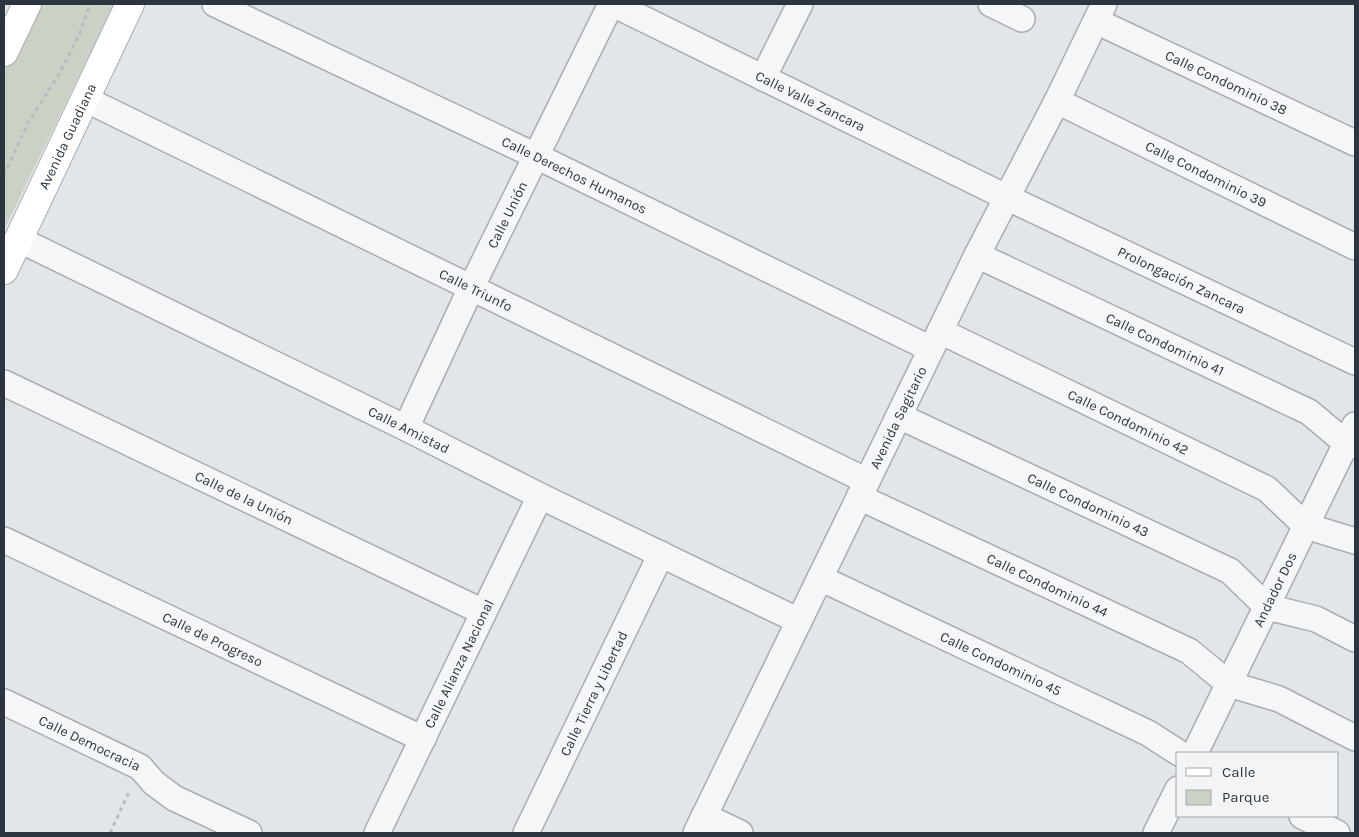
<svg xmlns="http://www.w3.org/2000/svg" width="1359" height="837" font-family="Karla,sans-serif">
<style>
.green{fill:#c9d2c4}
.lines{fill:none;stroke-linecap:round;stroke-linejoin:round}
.street-casing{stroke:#a8adb3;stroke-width:28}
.secondary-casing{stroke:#a8adb3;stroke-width:30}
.path{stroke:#b8bcc0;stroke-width:3;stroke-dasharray:4 4;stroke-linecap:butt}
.street{stroke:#f4f6f8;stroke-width:25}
.secondary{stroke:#fff;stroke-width:28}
.labels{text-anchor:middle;stroke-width:4;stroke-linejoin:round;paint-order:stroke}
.street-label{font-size:14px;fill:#2c353f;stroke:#f2f4f6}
</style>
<rect width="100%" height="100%" fill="#e2e6e9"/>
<!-- green -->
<path class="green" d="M37,4H114L4,230V72Z"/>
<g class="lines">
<defs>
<g id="street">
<path id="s1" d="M215,4L536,156L931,349"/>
<path id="s2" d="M613,4L1008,198L1355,362"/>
<path d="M991,4L1022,19"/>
<path id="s3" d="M1096,21L1355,143"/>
<path d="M763,78L800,4"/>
<path id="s4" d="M85,99L867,481"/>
<path id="s5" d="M1057,101L1355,247"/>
<path id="s6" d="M18,239L406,428L540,496L799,621"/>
<path id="s7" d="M977,255L1309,412L1346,443L1355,446"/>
<path id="s8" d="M940,331L1267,489L1306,526L1355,541"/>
<path id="s9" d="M4,383L483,612"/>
<path id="s10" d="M899,416L1230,571L1267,607L1316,619L1355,639"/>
<path id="s11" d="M406,428L471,288L611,4"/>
<path id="s12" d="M859,497L1189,651L1229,684L1279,699L1355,738"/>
<path id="s13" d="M4,540L423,739"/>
<path id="s14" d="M820,578L1148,733L1179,753"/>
<path id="s15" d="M4,702L140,767L154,783L174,798L249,833"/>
<path id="s16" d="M1195,753L1355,425"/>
<path d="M704,816L740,833"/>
<path d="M1302,816L1337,833"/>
<path id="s17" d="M377,833L540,496"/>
<path id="s18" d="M526,833L661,554"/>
<path id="s19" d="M696,833L977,255L1057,101L1104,4"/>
<path d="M1156,833L1178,789"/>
</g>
<g id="secondary">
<path d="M4,52L27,4"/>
<path id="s20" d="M4,270L130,4"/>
</g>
</defs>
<!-- street casing -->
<use href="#street" class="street-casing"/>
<!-- secondary casing -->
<use href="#secondary" class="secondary-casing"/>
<!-- path -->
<g class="path">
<path d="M4,175L29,121L58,76L79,35L90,4"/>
<path d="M110,833L130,790"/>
</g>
<!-- street -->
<use href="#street" class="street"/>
<!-- secondary -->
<use href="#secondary" class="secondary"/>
</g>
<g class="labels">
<!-- street labels -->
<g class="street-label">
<text dy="5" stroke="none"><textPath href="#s3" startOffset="144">Calle Condominio 38</textPath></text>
<text dy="5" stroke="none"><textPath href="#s2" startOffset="220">Calle Valle Zancara</textPath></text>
<text dy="5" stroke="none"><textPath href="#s20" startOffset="148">Avenida Guadiana</textPath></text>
<text dy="5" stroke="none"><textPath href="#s1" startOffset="398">Calle Derechos Humanos</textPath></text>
<text dy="5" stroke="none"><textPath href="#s5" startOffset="166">Calle Condominio 39</textPath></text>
<text dy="5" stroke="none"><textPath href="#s11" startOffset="236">Calle Unión</textPath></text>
<text dy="5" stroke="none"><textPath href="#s2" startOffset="632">Prolongación Zancara</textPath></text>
<text dy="5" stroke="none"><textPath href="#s4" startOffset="435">Calle Triunfo</textPath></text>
<text dy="5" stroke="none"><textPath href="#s7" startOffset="208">Calle Condominio 41</textPath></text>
<text dy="5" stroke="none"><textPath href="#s19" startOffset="462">Avenida Sagitario</textPath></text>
<text dy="5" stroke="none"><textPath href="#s8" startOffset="209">Calle Condominio 42</textPath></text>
<text dy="5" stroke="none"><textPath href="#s6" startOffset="435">Calle Amistad</textPath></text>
<text dy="5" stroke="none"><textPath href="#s9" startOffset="266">Calle de la Unión</textPath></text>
<text dy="5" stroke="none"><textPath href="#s10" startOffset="209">Calle Condominio 43</textPath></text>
<text dy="5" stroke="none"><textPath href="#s12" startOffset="208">Calle Condominio 44</textPath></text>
<text dy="5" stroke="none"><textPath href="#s16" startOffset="182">Andador Dos</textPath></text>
<text dy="5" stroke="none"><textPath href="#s13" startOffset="231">Calle de Progreso</textPath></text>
<text dy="5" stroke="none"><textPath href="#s14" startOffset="200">Calle Condominio 45</textPath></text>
<text dy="5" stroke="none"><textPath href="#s17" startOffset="188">Calle Alianza Nacional</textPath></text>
<text dy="5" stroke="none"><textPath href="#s18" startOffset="155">Calle Tierra y Libertad</textPath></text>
<text dy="5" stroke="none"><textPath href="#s15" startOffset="95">Calle Democracia</textPath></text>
</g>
</g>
<!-- border -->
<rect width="1359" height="837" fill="none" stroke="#2c353f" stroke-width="10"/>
<!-- legend -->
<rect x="1176" y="752" width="162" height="65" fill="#f2f4f6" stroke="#a3a8ad"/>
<rect x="1186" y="768" width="25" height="8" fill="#ffffff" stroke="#a3a8ad"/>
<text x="1222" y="777" font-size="15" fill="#2c353f">Calle</text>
<rect x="1186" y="790" width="25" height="15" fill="#c9d2c4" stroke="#a3a8ad"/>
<text x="1222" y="802" font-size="15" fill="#2c353f">Parque</text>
</svg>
